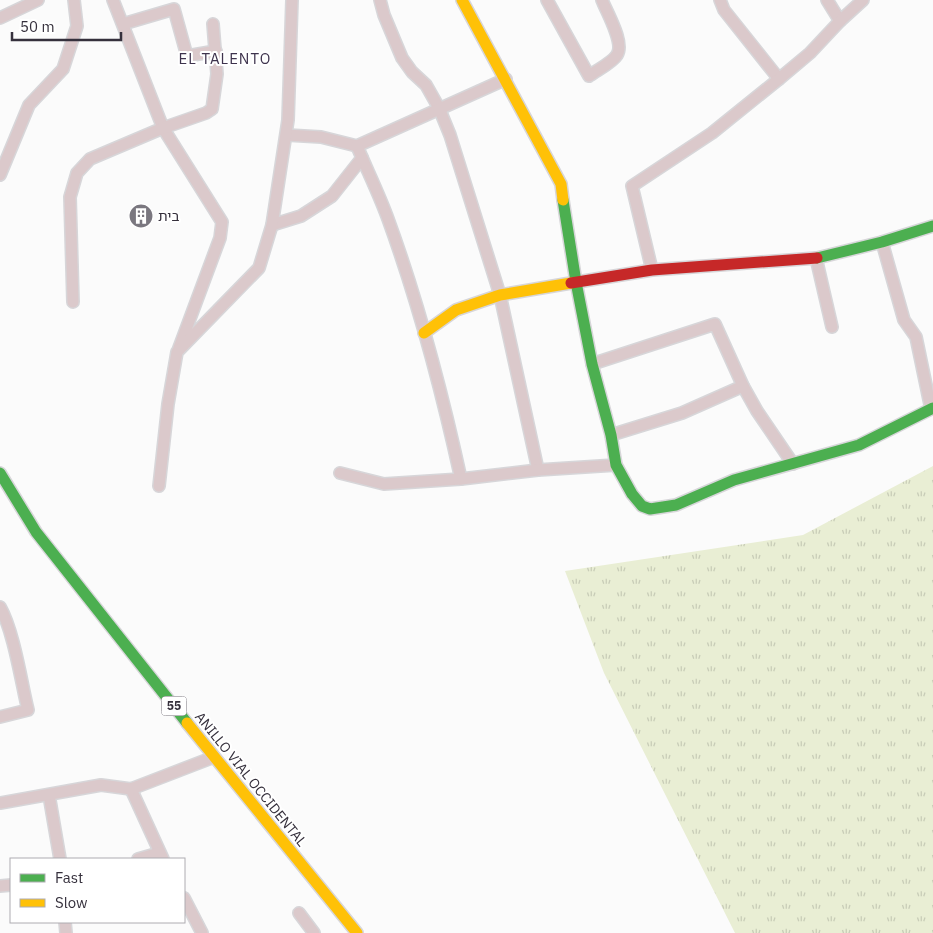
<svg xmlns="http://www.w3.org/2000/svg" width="933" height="933" font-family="'IBM Plex Sans','Noto Sans Hebrew',sans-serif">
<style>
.grass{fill:url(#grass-tufts)}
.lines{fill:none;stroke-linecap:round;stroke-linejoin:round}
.street-casing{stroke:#d7d6d9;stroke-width:14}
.fast-casing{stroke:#d7d6d9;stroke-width:14}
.slow-casing{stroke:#d7d6d9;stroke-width:14}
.jam-casing{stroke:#d7d6d9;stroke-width:14}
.street{stroke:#dbc9cb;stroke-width:11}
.fast{stroke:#4caf50;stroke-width:11}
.slow{stroke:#ffc107;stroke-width:11}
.jam{stroke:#c62828;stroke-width:11}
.labels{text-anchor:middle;stroke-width:4;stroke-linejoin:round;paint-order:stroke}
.shield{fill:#fff;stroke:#726e76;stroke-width:1}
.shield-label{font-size:12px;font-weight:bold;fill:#35303c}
.poi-label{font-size:14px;fill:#35303c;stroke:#fff;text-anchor:start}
.street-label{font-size:14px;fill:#35303c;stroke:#fff}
.neighbourhood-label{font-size:15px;letter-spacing:1px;fill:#3e334d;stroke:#fff}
</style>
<defs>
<pattern id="grass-tufts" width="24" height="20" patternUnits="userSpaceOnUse" patternTransform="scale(1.25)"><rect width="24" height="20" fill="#e9eed4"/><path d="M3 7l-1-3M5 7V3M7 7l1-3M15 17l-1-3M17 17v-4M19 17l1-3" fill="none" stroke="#c8ccb7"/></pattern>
</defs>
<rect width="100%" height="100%" fill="#fbfbfb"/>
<!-- grass -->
<path class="grass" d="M933,466V933H735L604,673L565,571L803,535Z"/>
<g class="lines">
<defs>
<g id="street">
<path d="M113,0L163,128L222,222L220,238L179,348"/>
<path d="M380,0L384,15L402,58L412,72L426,85L439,108L450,135L500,295L538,470"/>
<path d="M547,0L589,76C597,70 612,63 617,55C625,43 607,13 602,0"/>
<path d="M720,0L724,10L779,79"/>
<path d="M827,0L840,21"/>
<path d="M0,18L38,0"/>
<path d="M123,24L174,9L187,56L216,51"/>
<path d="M287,135L321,137L357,146L506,79"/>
<path d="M357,146C367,170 379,194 388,219C419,304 442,392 461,479"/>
<path d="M0,175L29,105L63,69L77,26L74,0"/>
<path d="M272,225L301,216L332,196L362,158"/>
<path d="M882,242L904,320L916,337L931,409"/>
<path d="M816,258L832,327"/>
<path d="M652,270L632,186L712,133L779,79L810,53L840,21L863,0"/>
<path d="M73,302L70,197L77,173L90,159L163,128L206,113L212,109L217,74L213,24"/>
<path d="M592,364L715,324L743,386L757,411L793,464"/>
<path d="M611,435L682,413L743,386"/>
<path d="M340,473L384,484L461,479L538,470L616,465"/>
<path d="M159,486L168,404L177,352L259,268L272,225L288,120L292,0"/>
<path d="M0,607C14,632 21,681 28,710L0,717"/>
<path d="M131,789L163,859"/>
<path d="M49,795L60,859"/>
<path d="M0,803L101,785L131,789L214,757"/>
<path d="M138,859L159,853"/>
<path d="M0,886L11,885"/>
<path d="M184,898L202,933"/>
<path d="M299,913L314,933"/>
<path d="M65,922L66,933"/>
</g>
<g id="fast">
<path d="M563,200L576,282L592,364L611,435L616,465L632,494L642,506L650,509L676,505L734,480L859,445L933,408"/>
<path d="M817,258L882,242L933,226"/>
<path d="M0,473L36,532L187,723"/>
</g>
<g id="slow">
<path d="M462,0L561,184L563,200"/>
<path d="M424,333L456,310L500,295L571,283"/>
<path d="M187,723L357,933"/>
</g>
<path id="jam" d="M571,283L652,270L817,258"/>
</defs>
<!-- street casing -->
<use href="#street" class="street-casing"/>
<!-- fast casing -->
<use href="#fast" class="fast-casing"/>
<!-- slow casing -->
<use href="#slow" class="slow-casing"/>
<!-- jam casing -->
<use href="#jam" class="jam-casing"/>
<!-- street -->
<use href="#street" class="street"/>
<!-- fast -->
<use href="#fast" class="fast"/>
<!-- slow -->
<use href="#slow" class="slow"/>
<!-- jam -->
<use href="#jam" class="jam"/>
</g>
<!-- icons -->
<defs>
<symbol id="building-disc" viewBox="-11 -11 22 22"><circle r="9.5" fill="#7a777f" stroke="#fff"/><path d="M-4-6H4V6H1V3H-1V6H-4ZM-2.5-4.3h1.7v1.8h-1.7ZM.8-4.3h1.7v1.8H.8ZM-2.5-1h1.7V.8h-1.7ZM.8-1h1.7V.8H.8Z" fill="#fff"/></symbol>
</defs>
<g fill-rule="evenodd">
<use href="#building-disc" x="127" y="202" width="28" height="28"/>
</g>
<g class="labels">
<!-- shield labels -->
<rect class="shield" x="161.5" y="696.5" width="25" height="19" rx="4"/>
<g class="shield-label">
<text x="174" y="710">55</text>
</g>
<!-- poi labels -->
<g class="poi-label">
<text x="158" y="221">בית</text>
</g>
<!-- street labels -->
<g class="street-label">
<text transform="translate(251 779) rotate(51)" y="5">ANILLO VIAL OCCIDENTAL</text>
</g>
<!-- neighbourhood labels -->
<g class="neighbourhood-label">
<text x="225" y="64">EL TALENTO</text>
</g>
</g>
<!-- legend -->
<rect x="10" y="858" width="175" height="65" fill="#ffffff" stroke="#aeacb1"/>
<rect x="20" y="874" width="25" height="8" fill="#4caf50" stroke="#aeacb1"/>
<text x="55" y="883" font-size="15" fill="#35303c">Fast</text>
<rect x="20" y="899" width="25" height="8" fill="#ffc107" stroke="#aeacb1"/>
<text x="55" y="908" font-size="15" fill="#35303c">Slow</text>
<!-- scale -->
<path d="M12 32v8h109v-8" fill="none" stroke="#35303c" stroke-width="2.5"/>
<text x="20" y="32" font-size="15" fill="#35303c" stroke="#ffffff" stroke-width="4" paint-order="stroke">50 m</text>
</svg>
